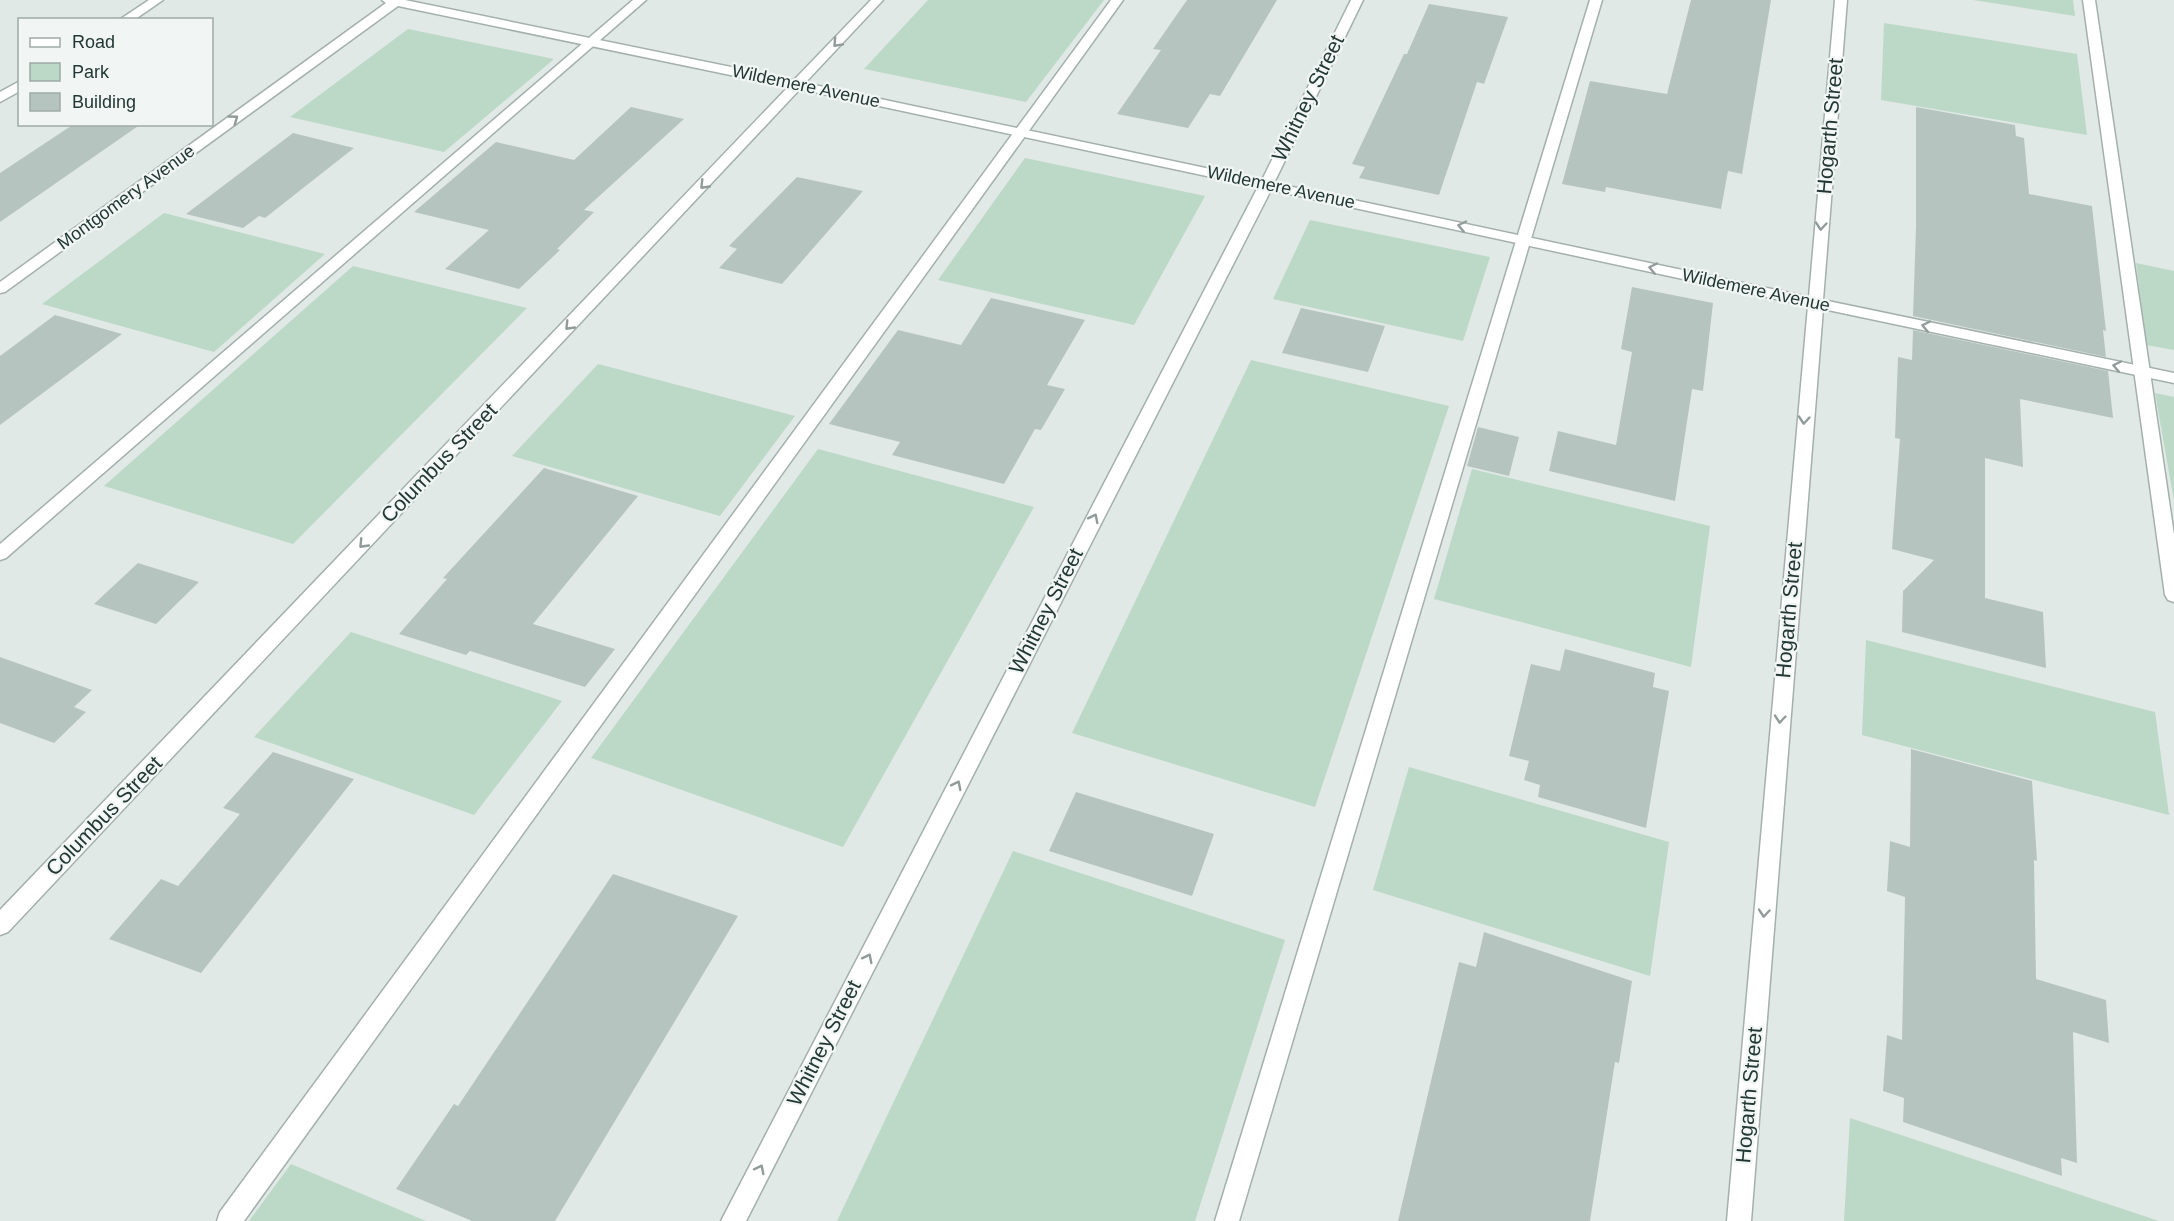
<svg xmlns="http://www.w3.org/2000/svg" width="2174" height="1221" font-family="Helvetica,sans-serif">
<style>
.green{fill:#bcd8c7}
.building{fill:#b6c4c0}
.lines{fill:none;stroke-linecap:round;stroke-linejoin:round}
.service-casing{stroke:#a4b0ad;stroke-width:3}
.minor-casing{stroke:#a4b0ad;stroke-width:3}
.service{fill:#fff;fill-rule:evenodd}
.minor{fill:#fff;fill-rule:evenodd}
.oneway{stroke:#919c9a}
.labels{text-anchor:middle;stroke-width:4.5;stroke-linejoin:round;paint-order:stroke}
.far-street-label{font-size:18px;fill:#233834;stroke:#f1f6f4}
.street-label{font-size:21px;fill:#233834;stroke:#f1f6f4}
</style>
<rect width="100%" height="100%" fill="#e1e9e6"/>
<!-- green -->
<g class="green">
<path d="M928,0H1104L1026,102L864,69Z"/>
<path d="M1973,0H2073L2075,16Z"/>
<path d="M1884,23L2077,54L2087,135L1881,100Z"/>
<path d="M408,29L554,59L444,152L290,117Z"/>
<path d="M1025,158L1205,196L1134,325L938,280Z"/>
<path d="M164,213L325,254L214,352L42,304Z"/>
<path d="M1310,220L1490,257L1463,341L1273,299Z"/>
<path d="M2136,263L2174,271V350L2146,345Z"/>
<path d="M353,266L527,308L293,544L104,486Z"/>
<path d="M1251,360L1449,406L1315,807L1072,733Z"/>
<path d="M598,364L795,416L720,516L512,456Z"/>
<path d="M2155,393L2174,397V501Z"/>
<path d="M818,449L1034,507L843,847L591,758Z"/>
<path d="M1472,469L1710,526L1691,667L1434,599Z"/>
<path d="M351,632L562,701L474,815L254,737Z"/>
<path d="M1866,640L2155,712L2169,815L1862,735Z"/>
<path d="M1409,767L1669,842L1650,976L1373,890Z"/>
<path d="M1013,851L1285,940L1195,1221H837Z"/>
<path d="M1850,1118L2159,1221H1844Z"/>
<path d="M291,1164L426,1221H249Z"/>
</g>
<!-- building -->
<g class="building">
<path d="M1187,0H1277L1220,96L1210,94L1188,128L1117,114L1161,50L1153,49Z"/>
<path d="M1691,0H1771L1742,174L1728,171L1721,209L1606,187L1605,192L1562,184L1590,81L1667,94Z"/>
<path d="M1429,4L1508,17L1484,84L1477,82L1439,195L1359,178L1365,167L1352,164L1404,54H1407Z"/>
<path d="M631,107L684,119L584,210L594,212L557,249L560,250L519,289L445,269L489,230L414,212L496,142L574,160Z"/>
<path d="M1916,107L2015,125L2016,136L2024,138L2029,194L2092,206L2106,331L2103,330L2106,357L1913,316L1916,227Z"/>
<path d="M74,124H141L0,222V173Z"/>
<path d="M293,133L354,148L265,218L259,216L243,228L186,214Z"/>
<path d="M797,177L863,191L782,284L719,268L737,249L729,246Z"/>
<path d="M1632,287L1713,303L1703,391L1692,389L1675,501L1549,471L1558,431L1616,445L1632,352L1621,349Z"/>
<path d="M991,298L1085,320L1047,385L1065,389L1041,430L1035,429L1004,484L892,455L900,442L829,424L898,330L961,345Z"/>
<path d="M1301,308L1385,326L1368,372L1282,353Z"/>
<path d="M55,315L122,334L0,425V356Z"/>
<path d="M1913,330L2108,371L2113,418L2020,399L2023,467L1985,458V598L2043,612L2046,668L1902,632L1903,591L1934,560L1892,549L1900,439L1895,438L1898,357L1912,360Z"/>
<path d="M1478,427L1519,437L1509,476L1467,466Z"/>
<path d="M544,468L638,496L533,624L615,649L585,687L470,651L466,655L399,634L447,579L443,578Z"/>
<path d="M138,563L199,582L156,624L94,604Z"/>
<path d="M1565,649L1655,673L1653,687L1669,691L1646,828L1538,797L1540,785L1524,780L1529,761L1509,756L1531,664L1560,671Z"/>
<path d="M0,657L92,690L74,707L86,712L54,743L0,723Z"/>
<path d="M1911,749L2032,781L2037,861L2034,860L2036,979L2106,1000L2109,1043L2073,1032L2077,1163L2061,1158L2062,1176L1903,1122L1904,1098L1883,1091L1887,1035L1902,1040L1905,897L1887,891L1890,841L1910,847Z"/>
<path d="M273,752L354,779L201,973L109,939L161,879L178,886L240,814L223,808Z"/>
<path d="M1076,792L1214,834L1192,896L1049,851Z"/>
<path d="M613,874L738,916L555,1221H472L396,1189L454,1104L458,1106Z"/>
<path d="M1484,932L1632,981L1619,1063L1615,1062L1590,1221H1398L1459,962L1476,967Z"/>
</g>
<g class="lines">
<defs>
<g id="service">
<path d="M149,0H163L134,20H119Z"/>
<path d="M633,0H646L6,558L0,560V544Z"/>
<path d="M1111,0H1123L244,1221H217L220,1212Z"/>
<path d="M1590,0H1602L1239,1221H1215Z"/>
<path d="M2083,0H2095L2174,535V602L2168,600L2165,595Z"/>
<path d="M20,81V91L0,102V92Z"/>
</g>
<path id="minor" d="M382,0H405L794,80L871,0H883L805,83L1262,180L1351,0H1363L1274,183L1809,297L1835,0H1847L1823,300L2174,373V383L1823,309L1751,1221H1727L1808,306L1271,190L746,1221H721L1258,187L800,89L8,932L0,935V910L788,87L398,6L5,292L0,293V282L386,3Z"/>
</defs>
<!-- service casing -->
<use href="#service" class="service-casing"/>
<!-- minor casing -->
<use href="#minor" class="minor-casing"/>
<!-- service -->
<use href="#service" class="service"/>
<!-- minor -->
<use href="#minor" class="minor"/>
</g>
<!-- one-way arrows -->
<defs><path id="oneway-chevron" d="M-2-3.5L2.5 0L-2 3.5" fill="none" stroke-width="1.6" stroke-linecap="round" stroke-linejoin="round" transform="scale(1.5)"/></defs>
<g class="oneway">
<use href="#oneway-chevron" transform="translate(837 43) rotate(133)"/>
<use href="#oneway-chevron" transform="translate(234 119) rotate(-36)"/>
<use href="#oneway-chevron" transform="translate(704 185) rotate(134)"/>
<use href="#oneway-chevron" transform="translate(1462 226) rotate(-168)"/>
<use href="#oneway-chevron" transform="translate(1821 226) rotate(95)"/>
<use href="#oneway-chevron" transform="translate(1653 268) rotate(-168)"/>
<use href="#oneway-chevron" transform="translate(569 326) rotate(134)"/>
<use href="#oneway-chevron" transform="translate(1926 326) rotate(-168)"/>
<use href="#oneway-chevron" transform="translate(2117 366) rotate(-168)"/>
<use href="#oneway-chevron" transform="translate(1804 420) rotate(95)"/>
<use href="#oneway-chevron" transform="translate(1094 518) rotate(-63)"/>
<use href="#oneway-chevron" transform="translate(363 544) rotate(134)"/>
<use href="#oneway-chevron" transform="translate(1780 719) rotate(95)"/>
<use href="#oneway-chevron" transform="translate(957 785) rotate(-63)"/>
<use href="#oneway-chevron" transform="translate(1764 913) rotate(95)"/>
<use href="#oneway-chevron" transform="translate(868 958) rotate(-63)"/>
<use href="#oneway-chevron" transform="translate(760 1169) rotate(-63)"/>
</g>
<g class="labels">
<!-- far-street labels -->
<g class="far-street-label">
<text transform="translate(806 86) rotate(12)" y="6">Wildemere Avenue</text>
<text transform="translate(1281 187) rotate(12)" y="6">Wildemere Avenue</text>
<text transform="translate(126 197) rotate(-36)" y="6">Montgomery Avenue</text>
<text transform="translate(1756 290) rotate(12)" y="6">Wildemere Avenue</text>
</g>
<!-- street labels -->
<g class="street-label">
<text transform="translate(1308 98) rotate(-64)" y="7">Whitney Street</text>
<text transform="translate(1830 126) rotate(-85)" y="7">Hogarth Street</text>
<text transform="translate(439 463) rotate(-46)" y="7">Columbus Street</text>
<text transform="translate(1789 610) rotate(-85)" y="7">Hogarth Street</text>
<text transform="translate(1046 611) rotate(-63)" y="7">Whitney Street</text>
<text transform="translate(104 816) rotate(-46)" y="7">Columbus Street</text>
<text transform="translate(824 1043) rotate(-63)" y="7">Whitney Street</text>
<text transform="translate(1749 1095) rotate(-85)" y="7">Hogarth Street</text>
</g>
</g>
<!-- legend -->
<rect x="18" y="18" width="195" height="108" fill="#f1f6f4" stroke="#9faaa7" stroke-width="1.5"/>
<rect x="30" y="38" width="30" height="9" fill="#ffffff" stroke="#9faaa7" stroke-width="1.5"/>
<text x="72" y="48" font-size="18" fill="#233834">Road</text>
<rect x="30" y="63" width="30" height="18" fill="#bcd8c7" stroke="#9faaa7" stroke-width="1.5"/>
<text x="72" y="78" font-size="18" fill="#233834">Park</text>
<rect x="30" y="93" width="30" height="18" fill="#b6c4c0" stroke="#9faaa7" stroke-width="1.5"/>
<text x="72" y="108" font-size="18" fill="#233834">Building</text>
</svg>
